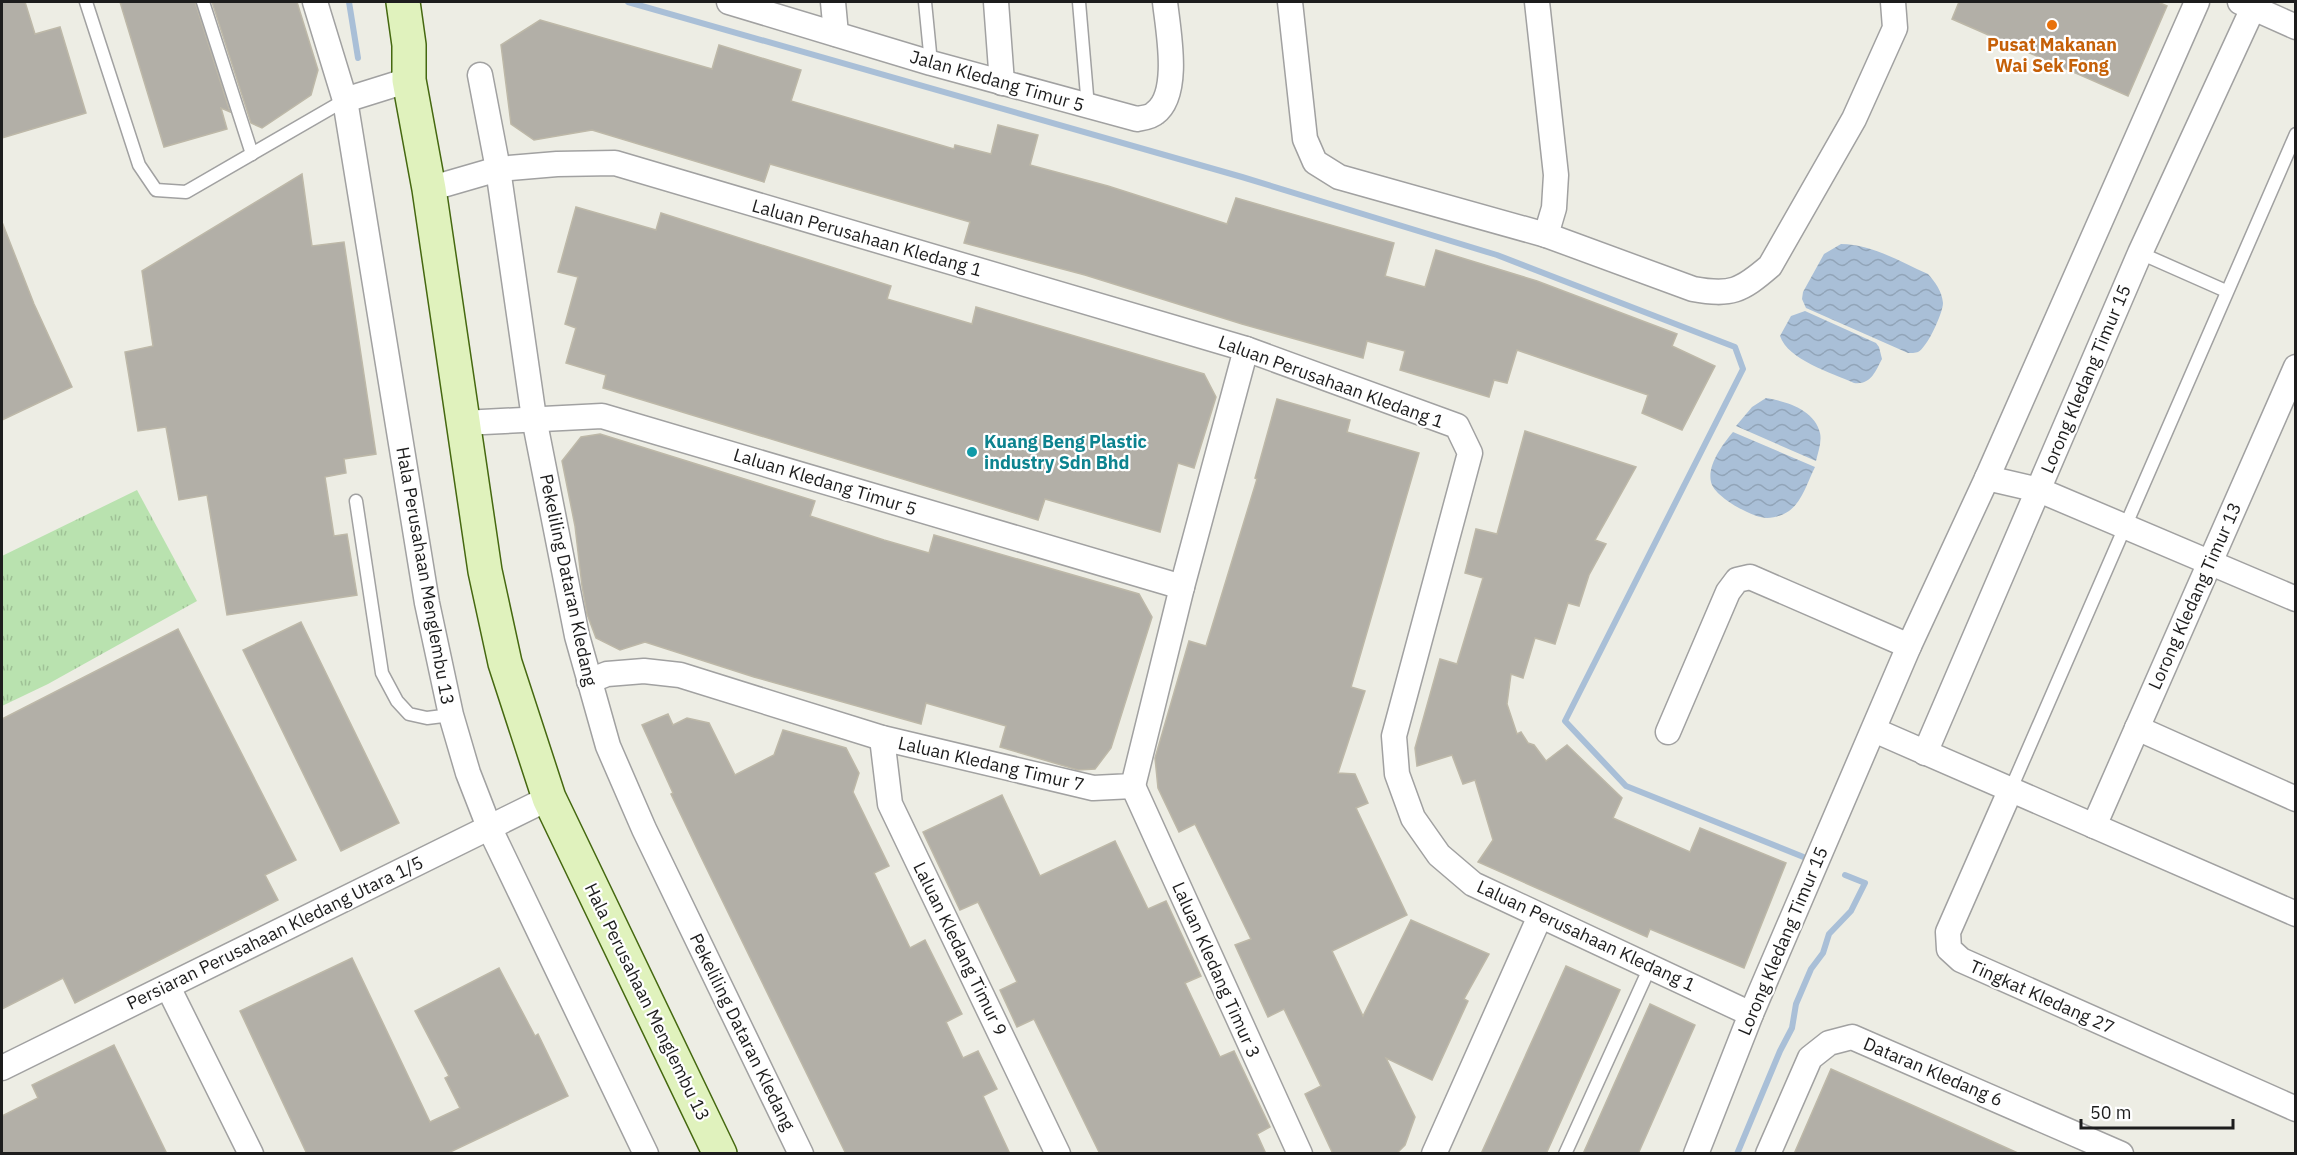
<svg xmlns="http://www.w3.org/2000/svg" width="2297" height="1155" font-family="'IBM Plex Sans',sans-serif">
<style>
.grass{fill:url(#grass-tufts)}
.water{fill:url(#water-waves)}
.lines{fill:none;stroke-linecap:round;stroke-linejoin:round}
.stream{stroke:#a9bfd7;stroke-width:6}
.building{fill:#b2afa7;stroke:#bdb8a8;stroke-width:1.5}
.lane-casing{stroke:#a1a1a1;stroke-width:15}
.street-casing{stroke:#a1a1a1;stroke-width:27}
.secondary-casing{stroke:#456810;stroke-width:36}
.lane{stroke:#fff;stroke-width:12}
.street{stroke:#fff;stroke-width:24}
.secondary{stroke:#e0f2bd;stroke-width:33}
.food-dot{fill:#e8710a;stroke:#fff;stroke-width:2}
.culture-dot{fill:#0f9aa8;stroke:#fff;stroke-width:2}
.labels{text-anchor:middle;stroke-width:4.5;stroke-linejoin:round;paint-order:stroke}
.food-label{font-size:18px;font-weight:bold;fill:#c56008;stroke:#fff}
.street-label{font-size:18px;fill:#1d1d1d;stroke:#fff}
.culture-label{font-size:18px;font-weight:bold;fill:#0d838f;stroke:#fff;text-anchor:start}
</style>
<defs>
<pattern id="grass-tufts" width="24" height="20" patternUnits="userSpaceOnUse" patternTransform="scale(1.5)"><rect width="24" height="20" fill="#b9e2af"/><path d="M3 7l-1-3M5 7V3M7 7l1-3M15 17l-1-3M17 17v-4M19 17l1-3" fill="none" stroke="#9fc196"/></pattern>
<pattern id="water-waves" width="16" height="10" patternUnits="userSpaceOnUse" patternTransform="scale(1.5)"><rect width="16" height="10" fill="#a9bfd7"/><path d="M0 5q4-4 8 0t8 0" fill="none" stroke="#91a4b8"/></pattern>
</defs>
<rect width="100%" height="100%" fill="#edede4"/>
<!-- grass -->
<path class="grass" d="M137,490L197,601L48,684L2,706V556Z"/>
<!-- water -->
<g class="water">
<path d="M1841,244C1871,244 1901,262 1928,274C1935,282 1942,291 1943,303C1943,313 1927,348 1918,352C1916,353 1910,353 1908,353L1806,308L1802,299L1803,292L1824,254Z"/>
<path d="M1805,311L1876,343L1879,347L1882,359C1875,372 1871,385 1854,383C1832,373 1788,360 1780,336L1791,316Z"/>
<path d="M1766,398C1786,401 1815,410 1820,433C1822,442 1818,452 1816,461L1736,426L1752,407Z"/>
<path d="M1733,432L1815,467C1808,481 1802,502 1789,511C1783,515 1775,518 1767,518C1753,518 1714,497 1711,482C1707,465 1723,444 1733,432Z"/>
</g>
<g class="lines">
<!-- stream -->
<g class="stream">
<path d="M349,2L358,58"/>
<path d="M628,2L1242,177L1497,255L1735,347L1743,369L1565,721L1626,786L1806,858"/>
<path d="M1737,1154L1780,1051L1792,1028L1796,1004L1811,969L1823,953L1829,934L1851,911L1865,883L1845,875"/>
</g>
</g>
<!-- building -->
<g class="building">
<path d="M2,2H25L35,34L60,27L86,113L2,138Z"/>
<path d="M120,2H195L230,112L221,108L227,129L164,147Z"/>
<path d="M212,2H297L318,70L311,95L262,128L251,123Z"/>
<path d="M1959,2H2158L2167,6L2128,96L1952,19Z"/>
<path d="M540,20L712,69L719,45L801,70L791,101L954,149L955,145L991,154L998,125L1038,135L1030,165L1108,186L1227,224L1236,198L1394,243L1385,276L1425,287L1436,250L1537,281L1677,334L1672,346L1715,366L1682,430L1642,413L1648,395L1517,350L1507,383L1494,380L1489,397L1400,370L1405,351L1367,341L1363,358L1242,324L1085,275L964,243L970,222L770,164L764,182L592,130L534,140L511,124L501,45Z"/>
<path d="M302,174L312,246L344,242L376,454L344,459L346,473L325,477L334,536L347,534L357,595L227,615L207,495L179,500L166,427L138,431L125,352L153,346L142,271Z"/>
<path d="M576,207L656,230L661,213L891,286L887,299L972,324L976,307L1204,374L1216,397L1194,468L1178,463L1160,532L1045,499L1038,520L603,388L606,375L566,363L576,328L565,324L578,277L558,272Z"/>
<path d="M2,222L34,304L72,387L2,420Z"/>
<path d="M1277,399L1350,420L1347,432L1419,453L1351,687L1365,691L1338,773L1355,774L1368,803L1356,808L1407,915L1332,951L1363,1016L1411,920L1489,954L1464,999L1468,1001L1432,1080L1386,1058L1415,1117L1405,1145L1396,1154H1333L1305,1094L1321,1086L1284,1009L1268,1017L1235,945L1251,939L1195,824L1179,832L1158,788L1155,758L1189,641L1206,646L1257,479L1255,478Z"/>
<path d="M1525,431L1636,467L1595,540L1606,544L1589,575L1579,606L1568,603L1555,644L1535,638L1523,678L1511,674L1507,704L1517,734L1521,732L1528,743L1534,745L1546,761L1567,745L1622,798L1613,818L1690,852L1700,828L1786,863L1744,968L1650,929L1647,937L1478,862L1493,840L1475,780L1463,784L1452,755L1417,766L1415,748L1440,659L1457,664L1483,578L1465,573L1476,529L1497,534Z"/>
<path d="M600,434L815,501L810,516L884,540L929,553L934,535L1139,594L1152,617L1111,748L1095,769L1078,770L1000,747L1006,726L926,703L921,724L754,677L645,642L620,650L596,638L587,614L582,586L575,526L562,461L581,437Z"/>
<path d="M301,622L399,823L341,851L243,650Z"/>
<path d="M178,629L296,860L265,875L278,900L75,1003L63,978L2,1009V719Z"/>
<path d="M668,714L673,725L687,718L709,723L735,775L774,755L783,730L846,748L859,773L853,792L889,866L874,873L910,948L925,940L962,1014L946,1022L963,1058L978,1051L997,1089L983,1096L1010,1154H846L701,857L671,794L673,793L642,725Z"/>
<path d="M1002,795L1040,876L1115,841L1148,909L1166,901L1201,976L1185,983L1220,1057L1234,1051L1270,1127L1257,1134L1266,1154H1100L1034,1019L1017,1027L1000,990L1017,982L978,902L960,910L923,832Z"/>
<path d="M352,958L430,1122L460,1108L445,1078L449,1076L415,1011L499,968L535,1036L538,1034L568,1096L446,1154H307L240,1011Z"/>
<path d="M1566,966L1620,990L1546,1154H1481Z"/>
<path d="M1650,1004L1695,1025L1638,1154H1583Z"/>
<path d="M114,1045L167,1154H2V1116L38,1098L32,1085Z"/>
<path d="M1831,1069L1914,1106L2020,1154H1794Z"/>
</g>
<g class="lines">
<defs>
<g id="lane">
<path d="M86,2L139,165L156,190L186,192L345,100"/>
<path d="M203,2L252,154"/>
<path d="M925,2L931,63"/>
<path d="M1079,2L1088,107"/>
<path d="M2140,253L2226,291"/>
<path d="M356,501L382,673L397,701L409,714L427,718L451,715"/>
<path d="M2010,791L2296,134"/>
<path d="M1565,1154L1650,967"/>
</g>
<g id="street">
<path d="M315,2L345,100L427,603L451,715L468,773L489,827L646,1154"/>
<path d="M729,2L931,63L1137,119C1142,118 1151,117 1155,113C1181,94 1168,30 1165,2"/>
<path d="M833,2L836,34"/>
<path d="M996,2L1002,83"/>
<path d="M1290,2L1305,139L1315,162L1339,177L1546,235L1693,289C1731,296 1741,291 1770,266L1854,119L1895,28L1893,2"/>
<path d="M1537,2L1556,175L1554,208L1546,235"/>
<path d="M2240,2L2296,27"/>
<path d="M480,75L498,169L534,418L577,636L608,746L644,829L801,1154"/>
<path d="M345,100L409,80"/>
<path d="M429,189L498,169L557,164L615,163L1246,349L1457,426L1470,453L1394,736L1397,774L1413,818L1439,855L1473,884L1751,1014"/>
<path d="M463,423L602,416L1182,587"/>
<path d="M1987,478L2039,490L2296,599"/>
<path d="M589,681L607,674L644,671L680,675L882,738L1093,788L1133,786L1182,587L1246,349"/>
<path d="M2137,728L2296,799"/>
<path d="M1874,730L2296,914"/>
<path d="M1668,732L1728,592L1737,580L1750,577L1909,646"/>
<path d="M882,738L890,804L1058,1154"/>
<path d="M1925,753L2140,253L2253,8"/>
<path d="M1133,786L1300,1154"/>
<path d="M2010,791L1948,932L1949,949L1961,960L2296,1109"/>
<path d="M2094,826L2296,367"/>
<path d="M168,987L251,1154"/>
<path d="M2,1068L549,798"/>
<path d="M1434,1154L1540,916"/>
<path d="M1696,1154L1751,1014L1909,646L1987,478L2197,2"/>
<path d="M1768,1154L1810,1058L1829,1043L1852,1037L2121,1154"/>
</g>
<path id="secondary" d="M403,2L409,45V80L429,189L485,571L505,663L549,798L720,1154"/>
</defs>
<!-- lane casing -->
<use href="#lane" class="lane-casing"/>
<!-- street casing -->
<use href="#street" class="street-casing"/>
<!-- secondary casing -->
<use href="#secondary" class="secondary-casing"/>
<!-- lane -->
<use href="#lane" class="lane"/>
<!-- street -->
<use href="#street" class="street"/>
<!-- secondary -->
<use href="#secondary" class="secondary"/>
</g>
<!-- markers -->
<circle class="food-dot" cx="2052" cy="25" r="6"/>
<circle class="culture-dot" cx="972" cy="452" r="6"/>
<g class="labels">
<!-- food labels -->
<g class="food-label">
<text x="2052" y="51">Pusat Makanan<tspan x="2052" dy="21">Wai Sek Fong</tspan></text>
</g>
<!-- street labels -->
<g class="street-label">
<text transform="translate(997 81) rotate(16)" y="6">Jalan Kledang Timur 5</text>
<text transform="translate(867 238) rotate(16)" y="6">Laluan Perusahaan Kledang 1</text>
<text transform="translate(2086 379) rotate(-67)" y="6">Lorong Kledang Timur 15</text>
<text transform="translate(1331 382) rotate(20)" y="6">Laluan Perusahaan Kledang 1</text>
<text transform="translate(825 482) rotate(17)" y="6">Laluan Kledang Timur 5</text>
<text transform="translate(425 576) rotate(80)" y="6">Hala Perusahaan Menglembu 13</text>
<text transform="translate(568 580) rotate(78)" y="6">Pekeliling Dataran Kledang</text>
<text transform="translate(2195 596) rotate(-66)" y="6">Lorong Kledang Timur 13</text>
<text transform="translate(991 764) rotate(13)" y="6">Laluan Kledang Timur 7</text>
<text transform="translate(275 933) rotate(-26)" y="6">Persiaran Perusahaan Kledang Utara 1/5</text>
<text transform="translate(1586 936) rotate(25)" y="6">Laluan Perusahaan Kledang 1</text>
<text transform="translate(1783 941) rotate(-67)" y="6">Lorong Kledang Timur 15</text>
<text transform="translate(960 949) rotate(64)" y="6">Laluan Kledang Timur 9</text>
<text transform="translate(1216 970) rotate(66)" y="6">Laluan Kledang Timur 3</text>
<text transform="translate(2042 997) rotate(24)" y="6">Tingkat Kledang 27</text>
<text transform="translate(647 1002) rotate(64)" y="6">Hala Perusahaan Menglembu 13</text>
<text transform="translate(742 1032) rotate(64)" y="6">Pekeliling Dataran Kledang</text>
<text transform="translate(1933 1072) rotate(23)" y="6">Dataran Kledang 6</text>
</g>
<!-- culture labels -->
<g class="culture-label">
<text x="984" y="448">Kuang Beng Plastic<tspan x="984" dy="21">industry Sdn Bhd</tspan></text>
</g>
</g>
<!-- border -->
<rect width="2297" height="1155" fill="none" stroke="#1d1d1d" stroke-width="6"/>
<!-- scale -->
<path d="M2081 1119v9h152v-9" fill="none" stroke="#1d1d1d" stroke-width="3"/>
<text x="2090" y="1119" font-size="18" fill="#1d1d1d" stroke="#ffffff" stroke-width="4.5" paint-order="stroke">50 m</text>
</svg>
